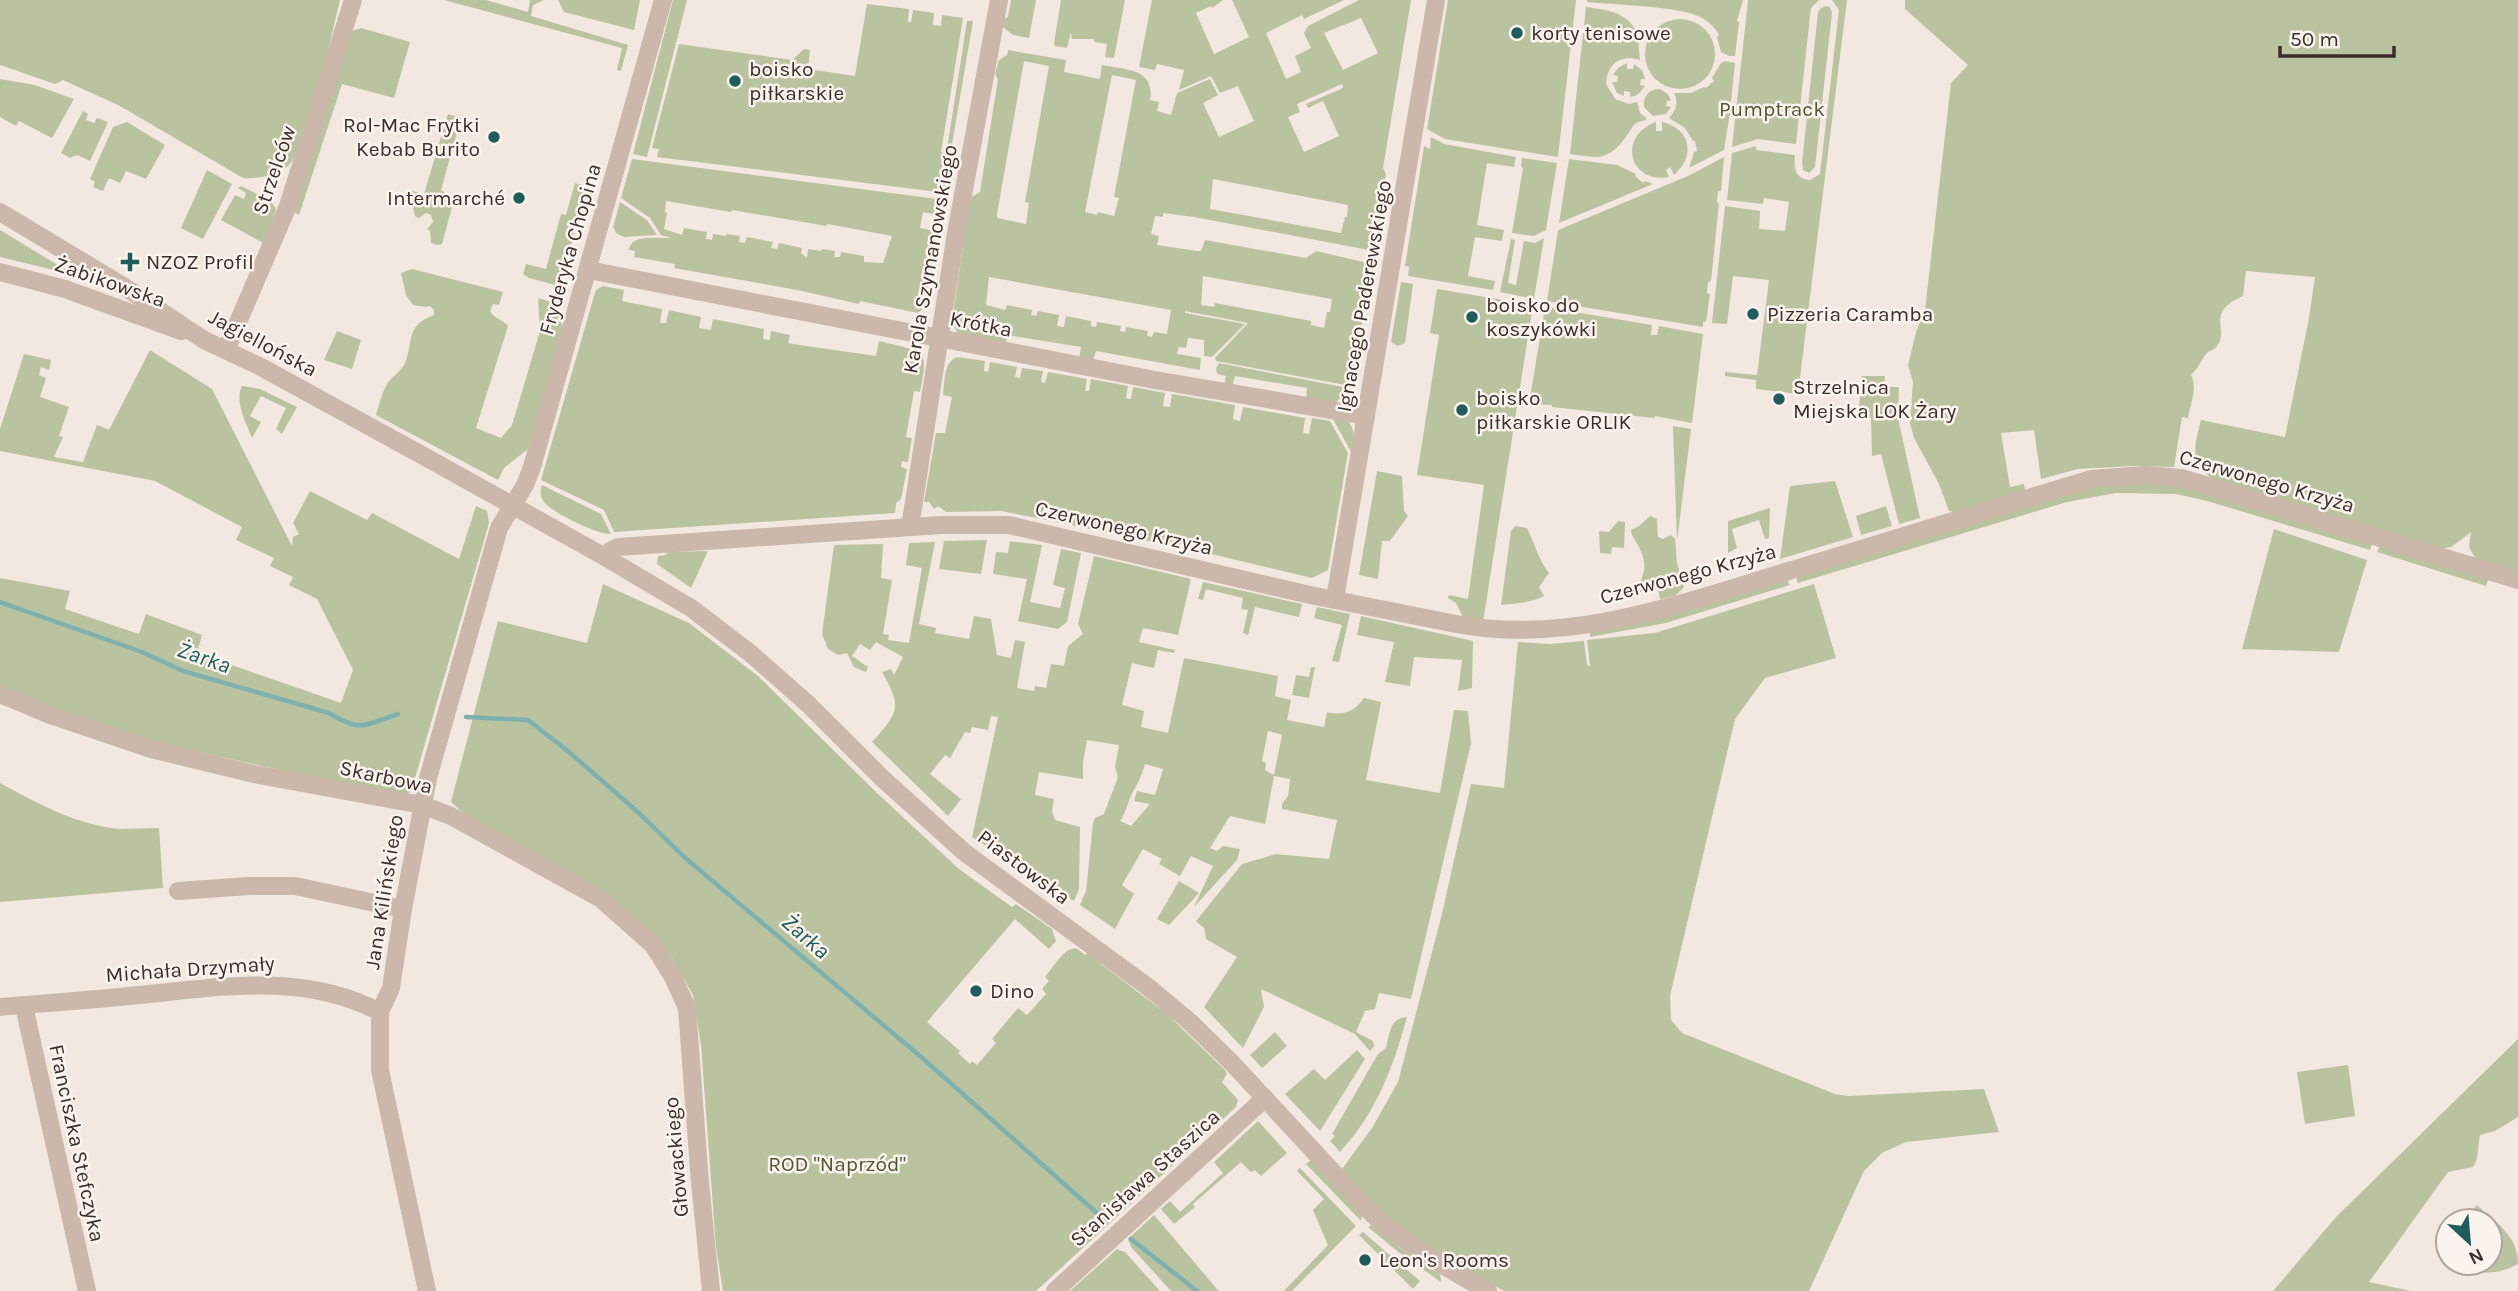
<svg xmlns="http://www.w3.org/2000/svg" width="2518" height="1291" font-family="Karla,sans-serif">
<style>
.green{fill:#bac39f;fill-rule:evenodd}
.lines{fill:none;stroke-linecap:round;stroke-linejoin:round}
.stream{stroke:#7eb1ae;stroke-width:4.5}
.minor{stroke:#ccb7ab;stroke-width:18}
.poi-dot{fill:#1f5c5b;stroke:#fbf3ed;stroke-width:2.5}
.labels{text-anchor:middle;stroke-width:5;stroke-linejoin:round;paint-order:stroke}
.poi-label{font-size:21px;fill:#3a2e2a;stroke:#fbf3ed;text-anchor:start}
.park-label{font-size:21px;fill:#4d592e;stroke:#fbf3ed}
.street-label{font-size:21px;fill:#3a2e2a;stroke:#fbf3ed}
.water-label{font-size:23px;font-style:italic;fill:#1f5c5b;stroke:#fbf3ed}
</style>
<rect width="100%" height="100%" fill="#f3e8e0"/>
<!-- green -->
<g class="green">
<path d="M0,0H340C332,32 308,146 289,165C277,176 258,179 243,178L120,106L63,80L55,84L0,65Z"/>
<path d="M444,0H486L528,12L530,0H544L533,5L531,16L628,45L621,71L617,70L622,48Z"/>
<path d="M558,0H640L634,30L564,12Z"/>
<path d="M673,0H687L647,157L633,154Z"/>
<path d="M1011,0H1036L1029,38L1013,35L1003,27L1004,19L1008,17Z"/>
<path d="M1061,0H1125L1114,58L1105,57L1107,44L1094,42V39H1072L1071,32L1067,48L1055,46L1054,43Z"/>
<path d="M1152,0H1223L1212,8L1211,6L1196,13L1214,54L1249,37L1232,0H1344L1304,19L1302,15L1266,33L1286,79L1301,72L1295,56L1311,48L1304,33L1308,26L1359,0H1411L1383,168L1386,174L1374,251L1194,217L1163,213V217L1155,216L1151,234L1159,236L1157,245L1197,251H1201L1205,240L1306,258L1316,251L1372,264L1351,386L1216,361L1215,358L1248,323L1185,311V313L1245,324L1212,357L1204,356V340L1188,338L1186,348L1179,347L1177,354L1201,358L1200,370L1096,351L1093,360L1079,358L1081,347L1007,335L1006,345L958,334L952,322L970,198L980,192L998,79L995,74L999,60L1007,55L1008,50L1066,60L1064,72L1100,79L1102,65C1126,70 1155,68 1150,100L1159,102L1157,111L1171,115L1177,93L1210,79L1218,95L1203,103L1219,137L1254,121L1238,86L1220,93L1211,76L1179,90L1184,70L1157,64L1155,70L1139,67ZM1361,18L1378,53L1343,70L1324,33ZM1024,61L1049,66L1025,202L1029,203L1026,224L997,218V214ZM1112,75L1136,80L1114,197L1119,198L1114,216L1098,212L1097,215L1085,212ZM1342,84L1343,88L1306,104L1308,108L1323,101L1339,136L1304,152L1288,117L1300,112L1297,104ZM1213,179L1348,205L1347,217H1345L1341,233L1210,209ZM1203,276L1332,299L1330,312H1327L1324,328L1311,325V321L1215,303L1214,307L1201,305ZM989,277L1171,310L1167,334L1154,332L1152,337L1147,336L1148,331L1126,327L1125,332L1120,331L1121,326L1097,322L1096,327L1091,326V321L1066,316L1064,327L1057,326L1059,315L1038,311L1036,316L1031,315L1032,310L1007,305L1005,310L986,305Z"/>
<path d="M1448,0H1576L1558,157L1445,139L1427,129Z"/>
<path d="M1587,0H1743L1737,21L1739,22L1735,56H1729L1721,52L1717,37L1719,35C1714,26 1709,22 1700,17C1679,6 1614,5 1587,2Z"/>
<path d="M1748,0H1819L1811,8L1796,144L1758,139L1732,147Z"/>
<path d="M1832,0H1847L1798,394L1756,389V380L1725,376V372L1757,375L1769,280L1733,276L1727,324L1712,323L1725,206L1760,211L1759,229L1785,231L1789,202L1764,198L1763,204L1727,200L1732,153L1756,146V150L1795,155C1794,167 1794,179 1810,180L1820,174L1839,10Z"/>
<path d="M1905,0H2518V574L2476,560L2469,547L2471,532L2451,547L2439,549L2213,479C2188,464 2195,444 2201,420L2285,437L2308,323L2315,277L2246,271L2243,296C2204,313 2230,329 2217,346C2216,348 2210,351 2208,352C2201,359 2199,368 2191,375C2198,389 2190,404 2188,418L2182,417L2174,467L2134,466L2078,469L2041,479L2034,430L2001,433L2010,487L2024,484L2025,490L1954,512L1949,511L1939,484L1914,438L1910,423L1913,382L1908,365L1916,332L1925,310L1951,83L1968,65L1905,9Z"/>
<path d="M867,4L909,9L908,22H911L913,10L934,13L933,25L941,26L942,15L963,18L941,152L944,153L938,192L657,157L659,149L652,148L679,44L792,60L804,49L810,50L808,69L855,76Z"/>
<path d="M1826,6L1830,7L1832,13L1815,167L1809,173L1803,170L1802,163L1818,12L1821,8Z"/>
<path d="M1586,7C1607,10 1631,12 1638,37C1639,45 1639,53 1640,60C1621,54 1607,63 1606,84L1615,99L1629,104L1637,102L1640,113L1647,119C1641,122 1637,121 1633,126C1626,137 1616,155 1598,157C1589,157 1579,155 1570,154Z"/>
<circle cx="1680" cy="54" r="35"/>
<path d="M967,21H973L944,191L940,194Z"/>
<path d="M361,28L410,42L394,98L342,84L299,215L294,212L352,31Z"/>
<path d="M1725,61L1735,63L1731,102H1729L1727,112L1730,113L1724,150L1689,168L1694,152L1697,151L1695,141H1693L1685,128L1669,118C1676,110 1679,103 1674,93H1691L1704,87L1706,88L1714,81L1712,78L1721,63Z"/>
<path d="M1627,63V69H1633L1634,64L1642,70L1645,79H1641L1640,85L1645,86C1641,92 1638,96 1630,97V92L1624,91V96L1617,93L1612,82H1617L1618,76L1613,75L1618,68Z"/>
<path d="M0,79L35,85L74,99L52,138L19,121L16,126L0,117Z"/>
<path d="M1660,89L1668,94L1671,101H1667L1666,106L1671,107L1666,114L1653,116L1644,107C1643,96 1649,89 1660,89Z"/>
<path d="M83,111L88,114L86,120L94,123L97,118L108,122L90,161L77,155L70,158L61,153Z"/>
<path d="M448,114L461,118L441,190L445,193L455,196L442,244L438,245L431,243L430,231L427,229L433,222L431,215L426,213L419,218L415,216L410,196L412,191L424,194Z"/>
<path d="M127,122L165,145L146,179L126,171L120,183L109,178L103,191L93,187L95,182L90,179L113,127Z"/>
<path d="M1656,122V131H1662V122C1691,129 1696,156 1674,175L1670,167L1666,170L1669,177C1629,184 1617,136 1656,122Z"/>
<path d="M1431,137L1444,144L1516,157L1514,167L1487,163L1477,225L1504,230L1502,241L1475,237L1468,276L1495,281L1493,290L1408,276L1409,267L1405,266L1424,146L1430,149Z"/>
<path d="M1724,157L1721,191H1718L1717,202L1719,203L1711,281L1708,282L1707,293L1710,294L1706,322H1703V327L1547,301L1558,230L1688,176Z"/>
<path d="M1522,158L1557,163L1546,230L1534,236L1512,233L1523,168L1521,167Z"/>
<path d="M632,159L937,199L938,215L923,212L920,228L935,231L932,237L936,240L924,308L918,313L860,301L859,304L797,290L674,268L675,264L634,257L635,251L629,250C631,233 658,239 671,238L661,235L650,218L621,198ZM666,201L731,212L732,210L826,226L827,224L892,236L883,263L864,262V256L841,252L840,257H834L835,251L822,249L821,251L808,249L807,258L801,253L802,248L779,243L777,249L771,248L773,242L747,237L745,243L739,242L740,236L727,234L726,236L713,234L712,240L706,239L707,232L684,228L682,235L664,229L667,213L665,212Z"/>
<path d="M1569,159L1617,165L1636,174L1635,176L1643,183L1645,181L1653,184L1559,223Z"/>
<path d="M207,170L232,184L203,239L181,228Z"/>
<path d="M575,183L588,187L559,286L529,278L523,274L526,264L546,269L561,214L566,215Z"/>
<path d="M241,186L271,201L276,209L265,244L221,220L235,195L244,199L246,193L238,188Z"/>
<path d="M620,202L647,220L657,235L624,237L616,233L613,227Z"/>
<path d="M0,230L66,270V273L0,257Z"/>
<path d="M1544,238L1534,299L1500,292L1511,239L1515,240L1508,283L1516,285L1524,241L1535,243Z"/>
<path d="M412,269L503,292L499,305L493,304L490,311C494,319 503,319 508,326L476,428L501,438L512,425L540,331L538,298L558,304L557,310L563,328L528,449L504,468L498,480L376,415C379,405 382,393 387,384C392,376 401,372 405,363C414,340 405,326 434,315V310L430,306L426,307L413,305L406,295L401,273Z"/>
<path d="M1401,282L1413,284L1405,343L1398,346L1391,342Z"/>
<path d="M603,286L624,290L622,301L662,309L660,323H666L669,310L701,317L699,328L711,330L713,319L764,329L763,339L770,340L771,331L790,335L788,343L800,345L876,356L879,341L920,351C928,363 922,378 920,392L914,391L906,437L912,438L908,462L902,461L901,467L907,469L901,499L896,503L895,513L614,532L604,510L541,480L594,296L596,290Z"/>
<path d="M1437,289L1533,305L1483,622L1463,617L1456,603L1448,598L1449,595L1468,599L1484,485L1417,475L1439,335L1430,333Z"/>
<path d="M1545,307L1652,325L1651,335H1657L1659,326L1703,334L1692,423L1655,416V418L1552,407V405L1529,404Z"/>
<path d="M337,331L361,340L352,369L324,360Z"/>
<path d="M150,350L212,389L292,546L293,537L299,534L293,523L310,491L367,520L372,513L459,559L476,506L487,511L489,523L413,785L411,791L406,795L328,781L151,741L0,689V578L70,591L65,609L139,634L146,614L202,635L197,653L341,703L353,670L317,599L289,585L293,577L270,566L274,558L236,540L242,527L155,481L0,451V429L24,354L51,360L49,370L41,367L39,375L46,378L40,397L69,407L59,436L63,437L54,457L83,462L97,425L109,430Z"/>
<path d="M957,357L985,361L984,371L988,372L990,362L1017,367L1015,377L1020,378L1022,368L1043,371L1041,382L1045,383L1048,372L1087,379L1085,391H1089L1091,379L1128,386L1126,398L1131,399L1133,387L1165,393L1163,406L1170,407L1172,394L1235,405L1233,419L1240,421L1243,407L1305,418L1303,433L1309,434L1312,418L1330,421L1348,453L1328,570L1312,578L1220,556L1037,518L1001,511L946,512L938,506L934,509L929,502H924L936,433H945L952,397L943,395C945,381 943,363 957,357Z"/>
<path d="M1219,363L1348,388L1334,405L1306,400L1307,388L1235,376L1232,388L1224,385L1226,376L1217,374L1216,368Z"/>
<path d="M1862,376H1885L1884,387H1899L1898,418L1920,518L1899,524L1881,454L1872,456L1871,418L1858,417Z"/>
<path d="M242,386L260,389L297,407L282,434L276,429L286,408L261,396L250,416L261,422L252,438C246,423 234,401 242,386Z"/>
<path d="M1333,419L1349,422C1356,432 1354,441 1351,452Z"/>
<path d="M1673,426L1691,429L1677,541Z"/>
<path d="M1377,471L1402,476L1404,511L1408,516L1390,541H1382L1378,579L1359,575Z"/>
<path d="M1835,481L1853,537L1780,559L1790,486Z"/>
<path d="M2117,483L2179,485L2372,543L2370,550L2207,501L2176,494L2116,493L2067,502L1798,583L1796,578L1799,575L2087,487Z"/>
<path d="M542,485L601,514L611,534C598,535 551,512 544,502C540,496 540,491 542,485Z"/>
<path d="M1886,506L1892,526L1861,535L1856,516Z"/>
<path d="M1770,508L1769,538L1765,539L1759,520L1732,529L1737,548L1728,553V521Z"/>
<path d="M1650,516L1657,519L1658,537L1663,539L1671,535L1675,539L1677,563L1684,587L1675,596L1660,599L1658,589L1640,592L1638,589C1645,570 1648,565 1638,545C1635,539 1631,536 1631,530L1639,526Z"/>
<path d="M1618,521L1625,522L1624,548L1612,547L1611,554L1600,553L1599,531L1609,532Z"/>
<path d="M1515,526L1527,528C1535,544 1538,559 1549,573L1539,587L1544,596C1531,603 1517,603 1501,605L1511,531Z"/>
<path d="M2274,529L2367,560L2339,652L2242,649Z"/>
<path d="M987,540L981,574L939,569L944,541Z"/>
<path d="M1010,541L1042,545L1030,602L1060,608L1065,588L1053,585L1061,549L1081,553L1067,622L1058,629L1018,621L1027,579L993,574L996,552L1008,553Z"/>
<path d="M935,542L919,624L936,628L935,633L969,639L974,616L991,619L997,655L1011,658L1015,640L1025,642L1017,688L1034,691L1035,686L1046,688L1051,664L1064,666L1068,646L1083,634L1078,624L1094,556L1191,579L1178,635L1143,628L1139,642L1175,650L1174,653L1158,650L1154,668L1132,663L1122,705L1144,711L1141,727L1168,733L1184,658L1278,676L1275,696L1291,700L1287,720L1324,727L1327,712C1343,716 1354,712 1364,698L1381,702L1366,780L1440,793L1454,710L1468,711L1471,743L1411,999L1379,993L1375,1009L1365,1011L1356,1032L1373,1041L1374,1046L1370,1051L1355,1034L1261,989L1264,1007L1243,1048L1204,1007L1237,957L1206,939L1204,928L1196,921L1242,864L1276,854L1329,859L1337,820L1282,809V804L1288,796L1290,779L1274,776L1265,824L1230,816L1210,848L1217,851L1223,846L1240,849L1237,860L1194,907L1213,866L1191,856L1180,876L1159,864L1162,859L1143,849L1122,885L1134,894L1115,929L1080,905L1086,891L1093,823L1095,818L1104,814L1118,777L1115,767L1119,745L1087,740L1083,762V779L1039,772L1035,795L1054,799L1052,811L1055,820L1080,827L1079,889L1074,901L972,837L998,717L991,716L988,730L972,727L970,733L965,732L950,758L945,755L930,774L961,799L948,816L872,742C898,712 903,709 882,672L891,669L894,675L903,657L876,642L870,650L860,644L852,656L868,667L866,672L854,667L847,653L838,655L828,649L822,634L834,545L883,544L881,578L892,580L883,634L889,635L888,640L909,643L922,568L906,565L909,543ZM1268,731L1282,735L1274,775L1265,770L1266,763L1262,761ZM1145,764L1163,769L1155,795L1137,791L1134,801L1150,804L1131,826L1120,821C1127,811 1128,800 1134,790C1139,781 1142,775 1145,764Z"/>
<path d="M2380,546L2485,577L2488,580L2486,586L2377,552Z"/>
<path d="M708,551L691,588L657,564L658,556L666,555L668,552Z"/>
<path d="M1787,580L1790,585L1666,623L1590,637V632Z"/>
<path d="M1203,582L1302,604L1299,617L1255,607L1248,635L1243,633L1248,610L1241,609L1243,598L1206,589L1203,600L1198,599Z"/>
<path d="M603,584L689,623L758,676L877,793L959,869L1012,907L1016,904L1052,929L1056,941L1049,949L1015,919L927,1022L960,1051L958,1053L970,1064L972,1061L977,1065L996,1043L992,1039L1018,1008L1027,1015L1046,994L1042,989L1049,981L1045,977C1051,970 1064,948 1075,948C1078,949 1083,953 1085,955L1087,953L1168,1015L1225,1070L1227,1074L1222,1082L1238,1100L1236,1107L1036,1291H723L716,1247L701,1045L693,995L672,958L653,937L464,814L451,802L498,621L587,643Z"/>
<path d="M1814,584L1836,658L1765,678L1735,719L1670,996L1671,1020L1682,1033L1835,1094L1849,1096L1984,1089L1999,1132L1906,1142L1882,1153L1864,1171L1809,1291H1504L1424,1245L1402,1229L1375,1205L1342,1169L1372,1128L1398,1082L1442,914L1471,784L1504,788L1518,642L1550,644L1584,641L1587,665L1590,666L1587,640L1655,633Z"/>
<path d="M1317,607L1350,614L1339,662L1332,661L1342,625L1314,618Z"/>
<path d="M1361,616L1473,641L1472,688L1458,691L1462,660L1414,657L1410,686L1385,682L1394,642L1357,635Z"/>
<path d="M1311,667H1315L1309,698L1292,695L1296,675L1309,677Z"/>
<path d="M0,783C37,803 78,826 121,829C133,829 146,828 159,828L163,888L0,902Z"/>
<path d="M1179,881L1199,893L1169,925L1157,919Z"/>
<path d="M1407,1017C1393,1068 1376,1113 1340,1152L1330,1141L1335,1136L1332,1134L1378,1054L1386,1048C1390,1034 1389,1018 1407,1017Z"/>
<path d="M1275,1032L1287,1046L1262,1068L1250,1055Z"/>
<path d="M2518,1039V1117L2495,1131L2480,1135C2477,1147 2480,1156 2473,1167L2448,1172L2369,1282L2411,1291H2273L2336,1217Z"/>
<path d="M1357,1050L1365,1059L1320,1131L1285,1094L1314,1069L1325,1080Z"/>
<path d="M2348,1065L2355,1116L2305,1124L2297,1072Z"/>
<path d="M1258,1121L1287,1153L1261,1176L1255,1170L1251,1172L1241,1162L1193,1204L1195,1207L1174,1224L1161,1209L1170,1201L1180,1212L1223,1173L1214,1162Z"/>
<path d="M1311,1160L1362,1214L1361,1221L1306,1164Z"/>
<path d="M1300,1168L1356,1226L1292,1291H1284L1328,1245L1313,1210L1324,1199L1297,1171Z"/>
<path d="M2477,1205C2496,1224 2518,1234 2518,1264C2495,1278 2469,1272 2444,1265C2437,1256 2442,1250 2448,1241V1263H2490V1221H2461Z"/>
<path d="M1154,1215L1217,1289L1219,1291H1171L1131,1247L1128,1239Z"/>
<path d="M1373,1224L1399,1247L1440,1274L1441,1282L1397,1251L1368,1227Z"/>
<path d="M1363,1232L1420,1281L1413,1289L1359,1235Z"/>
<path d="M1117,1249L1125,1252L1160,1291H1070Z"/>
</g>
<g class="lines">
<!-- stream -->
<g class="stream">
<path d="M0,602L142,652L183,671L329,713C361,733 365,725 398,714"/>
<path d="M466,717L528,720L569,752L639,813L683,856L920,1056L1106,1221"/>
<path d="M1131,1239L1197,1291"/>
</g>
<!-- minor -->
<g class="minor">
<path d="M0,212L123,286L204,340L261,367L429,459L605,557L691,608L750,653L808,704L882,778L964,852L1148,987L1190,1022L1232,1063L1373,1215C1409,1246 1447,1269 1488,1291"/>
<path d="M588,270L1155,380L1366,416"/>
<path d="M0,272L65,289L181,331"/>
<path d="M226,350L288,206L353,0"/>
<path d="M910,527L956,233L999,0"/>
<path d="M605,557L610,551L618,547L941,525H1009L1310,595L1456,624C1570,646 1684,602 1792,570C1892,540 1992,510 2091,479L2145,475L2182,478L2518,580"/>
<path d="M1335,599L1436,0"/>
<path d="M0,694L50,715L151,749L254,774L422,805L451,816L601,899L653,945L673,977L687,1008L700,1183L711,1291"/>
<path d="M178,891L249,886H295L403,909"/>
<path d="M24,1006L87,1291"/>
<path d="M0,1007C46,1003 92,1000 139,995C222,987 302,972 380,1012"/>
<path d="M427,1291L380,1070V1012L391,988L403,909L428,778L499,528L525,485L532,467L663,0"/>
<path d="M1055,1291L1265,1098"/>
</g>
</g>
<!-- markers -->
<g class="poi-dot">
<circle cx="1517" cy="33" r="7"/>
<circle cx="735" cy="81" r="7"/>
<circle cx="494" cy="137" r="7"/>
<circle cx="519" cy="198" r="7"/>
<path d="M126.5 251.5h7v7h7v7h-7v7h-7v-7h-7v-7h7z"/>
<circle cx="1753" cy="314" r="7"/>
<circle cx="1472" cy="317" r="7"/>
<circle cx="1779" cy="399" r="7"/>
<circle cx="1462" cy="410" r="7"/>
<circle cx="976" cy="991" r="7"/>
<circle cx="1365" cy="1260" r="7"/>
</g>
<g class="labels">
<!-- poi labels -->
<g class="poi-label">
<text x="1531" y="40">korty tenisowe</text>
<text x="749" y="76">boisko<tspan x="749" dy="24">piłkarskie</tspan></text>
<text x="480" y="132" text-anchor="end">Rol-Mac Frytki<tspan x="480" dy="24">Kebab Burito</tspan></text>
<text x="505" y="205" text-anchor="end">Intermarché</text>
<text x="146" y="269">NZOZ Profil</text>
<text x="1486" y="312">boisko do<tspan x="1486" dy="24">koszykówki</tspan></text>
<text x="1767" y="321">Pizzeria Caramba</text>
<text x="1793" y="394">Strzelnica<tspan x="1793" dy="24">Miejska LOK Żary</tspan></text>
<text x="1476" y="405">boisko<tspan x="1476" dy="24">piłkarskie ORLIK</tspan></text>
<text x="990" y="998">Dino</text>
<text x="1379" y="1267">Leon's Rooms</text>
</g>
<!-- park labels -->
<g class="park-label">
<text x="1772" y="116">Pumptrack</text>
<text x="837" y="1171">ROD "Naprzód"</text>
</g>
<!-- street labels -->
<g class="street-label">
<text transform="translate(274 170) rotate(-71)" y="7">Strzelców</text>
<text transform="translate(570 249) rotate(-74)" y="7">Fryderyka Chopina</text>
<text transform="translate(930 259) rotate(-80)" y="7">Karola Szymanowskiego</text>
<text transform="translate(110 282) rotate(19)" y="7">Żabikowska</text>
<text transform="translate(1364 296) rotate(-80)" y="7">Ignacego Paderewskiego</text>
<text transform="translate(981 324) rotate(11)" y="7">Krótka</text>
<text transform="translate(263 343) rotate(28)" y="7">Jagiellońska</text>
<text transform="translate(2267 481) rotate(16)" y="7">Czerwonego Krzyża</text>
<text transform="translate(1124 528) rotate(13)" y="7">Czerwonego Krzyża</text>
<text transform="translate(1688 574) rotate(-15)" y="7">Czerwonego Krzyża</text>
<text transform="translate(386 777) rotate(12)" y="7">Skarbowa</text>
<text transform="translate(1024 867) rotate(37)" y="7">Piastowska</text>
<text transform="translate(384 892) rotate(-81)" y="7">Jana Kilińskiego</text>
<text transform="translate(190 969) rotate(-4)" y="7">Michała Drzymały</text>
<text transform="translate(77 1143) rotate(78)" y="7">Franciszka Stefczyka</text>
<text transform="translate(676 1157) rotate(-95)" y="7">Głowackiego</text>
<text transform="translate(1145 1178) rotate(-42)" y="7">Stanisława Staszica</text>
</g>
<!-- water labels -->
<g class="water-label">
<text transform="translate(204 657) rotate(19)" y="8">Żarka</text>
<text transform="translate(806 936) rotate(41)" y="8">Żarka</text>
</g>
</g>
<!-- north arrow -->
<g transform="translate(2469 1242) rotate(154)"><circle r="33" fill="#fbf3ed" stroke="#aea49f" stroke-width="2"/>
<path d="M0-5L12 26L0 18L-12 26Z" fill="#1f5c5b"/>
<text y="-10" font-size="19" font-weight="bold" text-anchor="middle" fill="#3a2e2a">N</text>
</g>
<!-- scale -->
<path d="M2280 46v10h114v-10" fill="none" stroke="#3a2e2a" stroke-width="3.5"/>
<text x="2290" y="46" font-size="21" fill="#3a2e2a" stroke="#fbf3ed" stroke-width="5" paint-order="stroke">50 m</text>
</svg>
